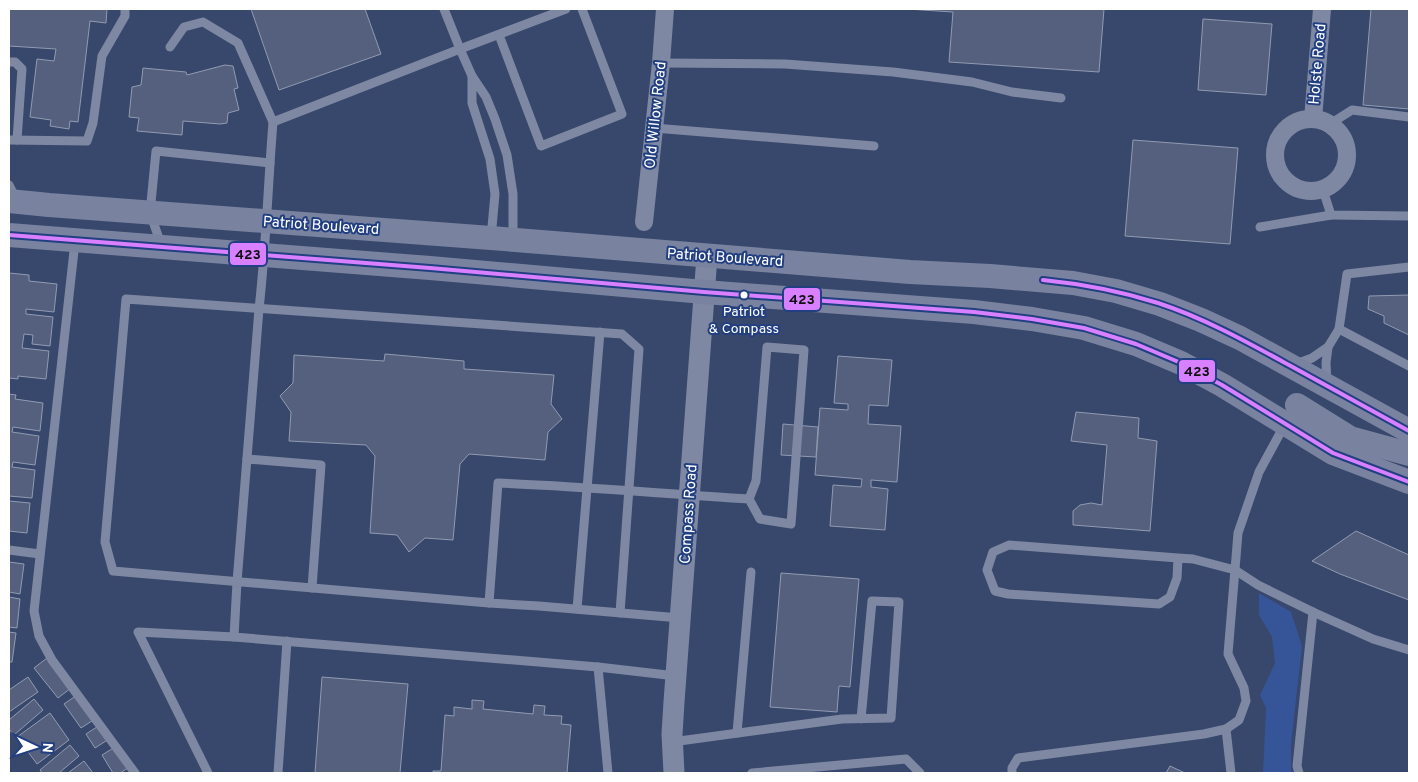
<svg xmlns="http://www.w3.org/2000/svg" width="1418" height="782" font-family="Overpass,sans-serif">
<style>
.green{fill:#365599}
.building{fill:#54607e;stroke:#919bb1}
.lines{fill:none;stroke-linecap:round;stroke-linejoin:round}
.service{stroke:#7e88a2;stroke-width:9}
.minor{stroke:#7e88a2;stroke-width:18}
.tertiary{stroke:#7e88a2;stroke-width:21}
.secondary{stroke:#79839f;stroke-width:24}
.bus-1-casing{stroke:#223f82;stroke-width:8}
.bus-1{stroke:#d880ff;stroke-width:4}
.bus-dot{fill:#fff;stroke:#223f82;stroke-width:2}
.labels{text-anchor:middle;stroke-width:4;stroke-linejoin:round;paint-order:stroke}
.bus-label{font-size:14px;fill:#fff;stroke:#223f82}
.street-label{font-size:15px;fill:#fff;stroke:#223f82}
.line-badge{stroke:#223f82;stroke-width:2}
.pale-badge-label{font-size:14px;text-anchor:middle;font-weight:bold;fill:#111}
</style>
<rect width="100%" height="100%" fill="#38476c"/>
<!-- green -->
<path class="green" d="M1259,593L1291,612L1302,646L1291,744V773H1263L1266,708L1260,695L1275,663L1272,637L1259,615Z"/>
<!-- building -->
<g class="building">
<path d="M9,9H107L106,23L90,21L78,122L70,121L69,129L50,126L51,120L30,117L37,59L54,61L56,49L9,46Z"/>
<path d="M251,9H365L381,54L279,90Z"/>
<path d="M907,9H1104L1099,72L949,62L953,12Z"/>
<path d="M1371,9H1409V109L1363,105Z"/>
<path d="M1203,19L1272,24L1266,95L1198,90Z"/>
<path d="M225,65L233,66L238,88L234,89L239,110L228,113L227,123L220,124L183,121L182,135L137,131L139,118L129,117L132,87L141,85L143,68L186,72L187,75Z"/>
<path d="M1133,140L1238,148L1230,244L1125,236Z"/>
<path d="M9,273L29,275V281L57,284L54,312L26,309V314L53,317L50,346L32,344L33,335L24,334L22,348L49,351L46,379L18,376V379L9,378Z"/>
<path d="M1409,295V335L1384,323V316L1368,309L1369,296Z"/>
<path d="M385,354L464,361V369L554,375L551,404L562,419L548,432L545,460L469,454L460,464L453,540L425,538L409,552L397,535L370,533L375,456L366,445L289,441L291,412L280,396L293,383L294,355L384,361Z"/>
<path d="M838,356L892,360L888,406L869,405L868,424L901,426L897,482L871,480V487L888,489L885,530L830,526L833,485L861,487L862,479L815,475L820,408L848,410V404L834,403Z"/>
<path d="M9,394L16,395L15,399L43,403L40,431L13,427L12,432L39,436L35,465L13,462L12,467L35,470L32,498L9,496Z"/>
<path d="M1076,412L1139,418L1138,438L1157,441L1150,531L1073,525V511L1080,505L1091,503L1102,505L1107,445L1071,441Z"/>
<path d="M783,424L818,427L816,457L781,455Z"/>
<path d="M9,501L30,503L27,533L9,531Z"/>
<path d="M1356,531L1409,555V600L1340,574L1312,561Z"/>
<path d="M9,562L24,564L20,594L9,592Z"/>
<path d="M781,573L859,579L850,687L839,686L837,712L770,707Z"/>
<path d="M9,597L20,599L17,628L9,627Z"/>
<path d="M9,632L16,633L12,662H9Z"/>
<path d="M47,658L71,688L58,698L34,668Z"/>
<path d="M28,677L38,692L9,712V690Z"/>
<path d="M322,677L408,684L400,773H315Z"/>
<path d="M77,695L95,719L81,728L64,704Z"/>
<path d="M34,699L43,710L14,735L9,729V720Z"/>
<path d="M472,700L484,701L483,709L533,714L534,705L545,706L544,715L562,716L561,724L571,725L567,773H433V771H441L445,715L454,716V707L472,709Z"/>
<path d="M50,713L69,740L37,764L17,737Z"/>
<path d="M100,725L109,739L95,748L86,734Z"/>
<path d="M70,745L79,756L59,773H42L40,770Z"/>
<path d="M115,747L128,768L120,773H113L102,755Z"/>
<path d="M84,761L93,773H68Z"/>
<path d="M1170,766L1185,773H1166Z"/>
</g>
<g class="lines">
<!-- service -->
<g class="service">
<path d="M444,9L460,49L273,122C268,184 266,247 259,309L237,582L234,637L598,667"/>
<path d="M499,35L541,146L622,114L582,9"/>
<path d="M170,47L184,27L203,22L238,43L273,122"/>
<path d="M9,62H15L22,69L17,140"/>
<path d="M661,63L785,64L893,72L972,82L1012,92L1061,98"/>
<path d="M472,76L460,49L566,9"/>
<path d="M1330,124L1352,110L1409,117"/>
<path d="M654,128L874,146"/>
<path d="M9,140L87,141L93,123L102,56L125,16V9"/>
<path d="M9,185L16,199"/>
<path d="M1323,190L1331,215L1409,216"/>
<path d="M1260,227L1331,215"/>
<path d="M491,238L495,194L490,159L472,103V76L486,97L495,119L507,155L513,194V239"/>
<path d="M75,242L34,611L39,636L52,660L135,773"/>
<path d="M161,244L150,213L156,151L270,163"/>
<path d="M1409,267L1347,274L1339,329L1409,366"/>
<path d="M1328,347L1339,329"/>
<path d="M1296,364L1312,358L1328,347L1326,363L1327,384"/>
<path d="M247,459L321,465L312,588"/>
<path d="M9,550L40,554"/>
<path d="M1178,558L1177,578L1170,597L1159,604L1008,594L995,591L987,570L993,552L1009,545L1178,558L1193,559L1235,570L1258,585L1313,612L1373,639L1409,650"/>
<path d="M489,603L113,571L105,542L126,299L622,334L639,349L620,613"/>
<path d="M577,609L600,332"/>
<path d="M680,618L539,606L489,603L498,483C582,486 666,494 749,499L760,519L791,524L804,350L767,347L756,481L749,499"/>
<path d="M1226,729L1231,773"/>
<path d="M737,733L751,572"/>
<path d="M672,742L842,719L891,718L899,602L872,601L861,719"/>
<path d="M208,773L138,632L234,637"/>
<path d="M278,773L287,641"/>
<path d="M608,773L598,667L676,676"/>
<path d="M752,773L906,759L920,773"/>
<path d="M1012,773V768L1018,758L1204,734L1226,729L1239,720L1246,701L1244,688L1228,654L1238,533L1259,472L1285,424"/>
<path d="M1299,773L1297,766L1313,612"/>
</g>
<!-- minor -->
<g class="minor">
<path d="M1313,119L1322,9"/>
<circle cx="1311" cy="155" r="36"/>
<path d="M644,222L661,63L665,9"/>
</g>
<!-- tertiary -->
<path class="tertiary" d="M674,773L672,734L674,702L707,256"/>
<!-- secondary -->
<g class="secondary">
<path d="M9,201L49,205L491,238L910,272L990,276L1073,283L1116,291L1160,304L1201,320L1240,338L1409,431"/>
<path d="M9,235L430,268L704,292L974,312L1032,319L1084,328L1136,344L1181,363L1222,385L1333,453L1409,482"/>
<path d="M1297,405L1350,438L1409,454"/>
</g>
<defs>
<g id="bus-1">
<path d="M9,235L430,268L704,292L974,312L1032,319L1084,328L1136,344L1181,363L1222,385L1333,453L1409,482"/>
<path d="M1043,280C1083,284 1120,291 1158,303C1204,318 1247,342 1289,365C1329,387 1369,409 1409,431"/>
</g>
</defs>
<!-- bus-1 casing -->
<use href="#bus-1" class="bus-1-casing"/>
<!-- bus-1 -->
<use href="#bus-1" class="bus-1"/>
</g>
<!-- markers -->
<circle class="bus-dot" cx="744" cy="295" r="4.5"/>
<g class="labels">
<!-- bus labels -->
<g class="bus-label">
<text x="744" y="316">Patriot<tspan x="744" dy="17">&amp; Compass</tspan></text>
</g>
<!-- street labels -->
<g class="street-label">
<text transform="translate(1317 64) rotate(-85)" y="5">Holste Road</text>
<text transform="translate(655 115) rotate(-84)" y="5">Old Willow Road</text>
<text transform="translate(321 225) rotate(4)" y="5">Patriot Boulevard</text>
<text transform="translate(725 257) rotate(4)" y="5">Patriot Boulevard</text>
<text transform="translate(688 514) rotate(-86)" y="5">Compass Road</text>
</g>
</g>
<g class="line-badge">
<rect x="229" y="242" width="38" height="24" rx="5" fill="#d880ff"/>
<rect x="783" y="287" width="38" height="24" rx="5" fill="#d880ff"/>
<rect x="1178" y="359" width="38" height="24" rx="5" fill="#d880ff"/>
</g>
<g class="pale-badge-label">
<text x="248" y="259">423</text>
<text x="802" y="304">423</text>
<text x="1197" y="376">423</text>
</g>
<!-- border -->
<rect width="1418" height="782" fill="none" stroke="#ffffff" stroke-width="20"/>
<!-- north arrow -->
<g transform="translate(35 747) rotate(94)" stroke="#223f82" stroke-width="4" paint-order="stroke">
<path d="M0-4L9 19L0 12L-9 19Z" fill="#ffffff"/>
<text y="-8" font-size="14" font-weight="bold" text-anchor="middle" fill="#ffffff">N</text>
</g>
</svg>
